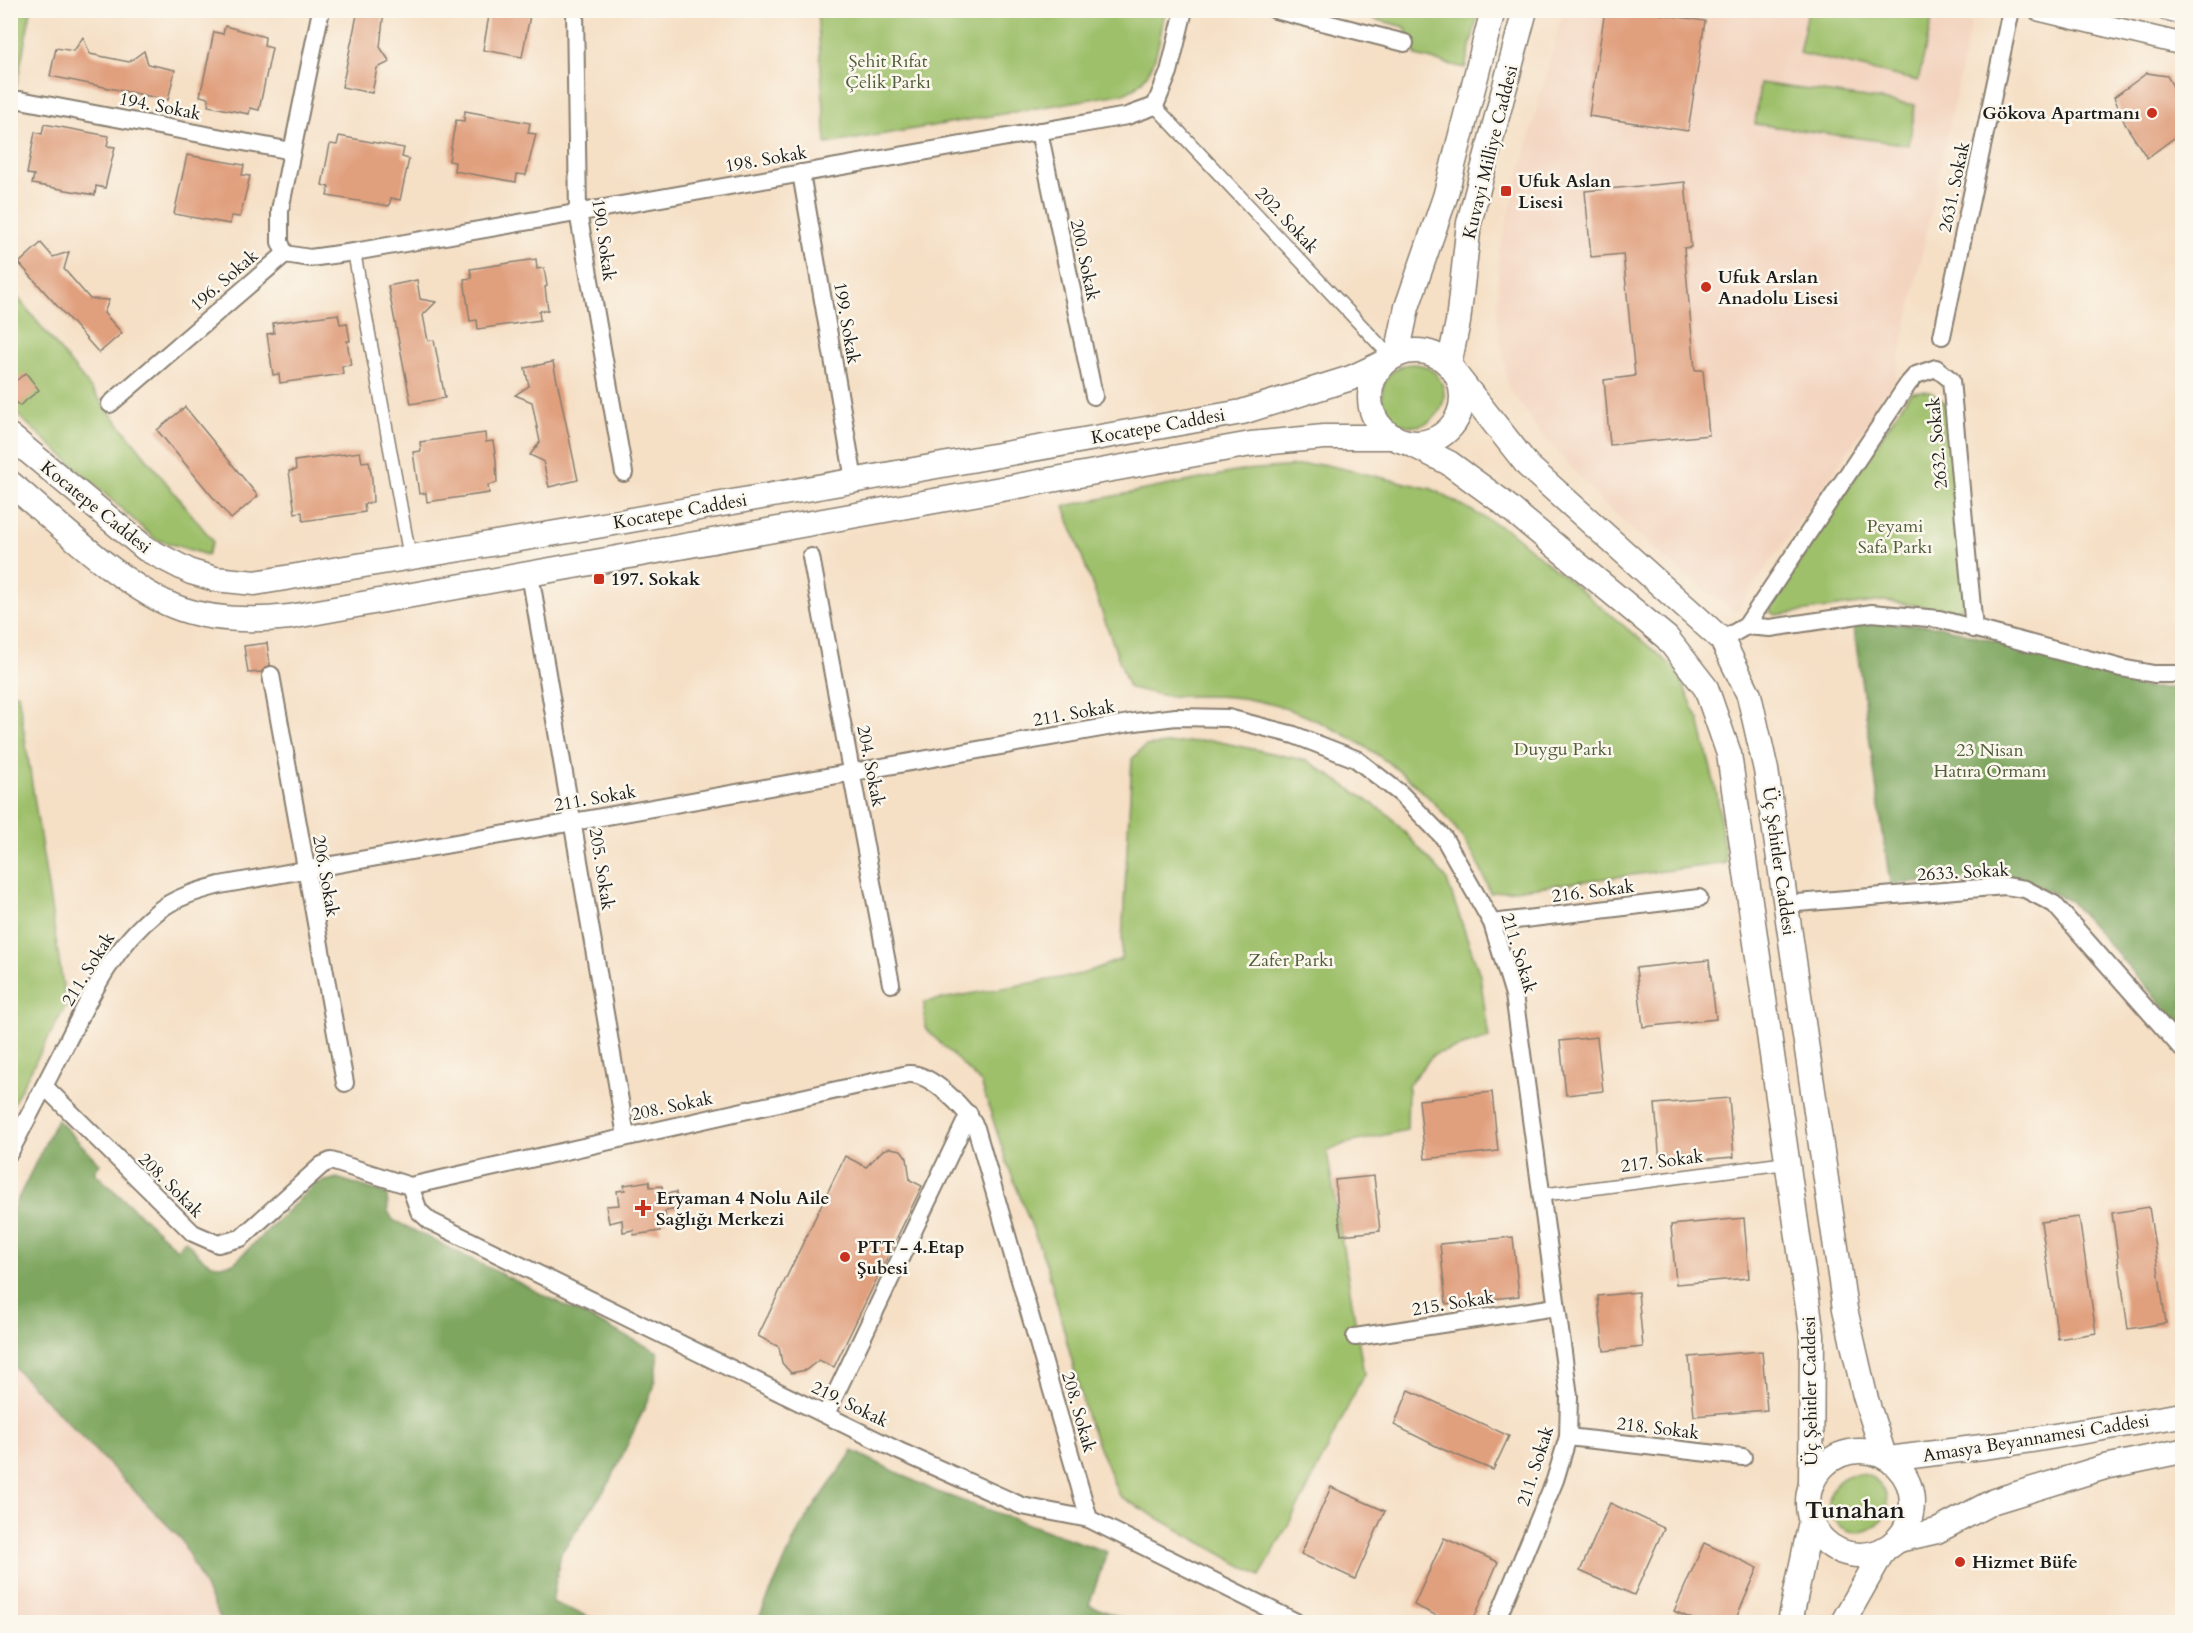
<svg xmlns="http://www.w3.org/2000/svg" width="2193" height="1633" font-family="Cardo,serif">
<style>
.built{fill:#f3d4bf}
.green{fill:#9ec06a;stroke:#5d6e43;stroke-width:1.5}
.forest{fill:#7ea65e;stroke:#4d613d;stroke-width:1.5}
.building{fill:#e09f7d}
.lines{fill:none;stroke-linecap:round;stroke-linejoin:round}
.pedestrian-casing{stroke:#887e70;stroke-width:15}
.minor-casing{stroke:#887e70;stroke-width:20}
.tertiary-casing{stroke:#887e70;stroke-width:24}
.secondary-casing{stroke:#887e70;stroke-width:27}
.pedestrian{stroke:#fff;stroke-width:12}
.minor{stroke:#fff;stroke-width:16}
.tertiary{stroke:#fff;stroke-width:21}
.secondary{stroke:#fff;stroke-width:24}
.poi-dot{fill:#c8321e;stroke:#fbf7ec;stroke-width:2}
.labels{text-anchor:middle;stroke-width:5;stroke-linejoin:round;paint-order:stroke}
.park-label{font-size:18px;fill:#505e3b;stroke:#fbf7ec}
.street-label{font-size:18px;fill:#1c1c1c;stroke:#fbf7ec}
.poi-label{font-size:18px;font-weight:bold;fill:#1c1c1c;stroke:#fbf7ec;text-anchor:start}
.district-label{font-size:24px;font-weight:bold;fill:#1c1c1c;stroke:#fbf7ec}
</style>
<rect width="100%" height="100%" fill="#fbf7ec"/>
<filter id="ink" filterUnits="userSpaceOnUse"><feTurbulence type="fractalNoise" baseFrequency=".0167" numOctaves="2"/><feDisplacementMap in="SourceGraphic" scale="12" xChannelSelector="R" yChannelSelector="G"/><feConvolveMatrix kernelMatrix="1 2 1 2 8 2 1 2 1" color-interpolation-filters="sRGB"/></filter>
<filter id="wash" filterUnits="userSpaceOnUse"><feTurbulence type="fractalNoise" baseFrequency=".008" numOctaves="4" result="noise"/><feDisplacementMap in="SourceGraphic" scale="24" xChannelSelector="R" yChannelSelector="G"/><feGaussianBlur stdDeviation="1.35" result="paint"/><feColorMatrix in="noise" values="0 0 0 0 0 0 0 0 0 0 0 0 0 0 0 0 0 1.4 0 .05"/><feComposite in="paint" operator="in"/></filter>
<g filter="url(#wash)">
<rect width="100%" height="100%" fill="#f5dfc5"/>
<!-- built -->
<g class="built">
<path d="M1923,10L1971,23L1894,385L1736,612L1667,561L1600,500L1542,435L1508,387L1497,323L1499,252L1563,11Z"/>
<path d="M10,1364L181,1539L222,1622H11Z"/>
</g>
<!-- green -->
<g class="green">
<path d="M11,11H31L11,113Z"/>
<path d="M817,11V10L1165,11C1158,43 1158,77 1126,93L826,144Z"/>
<path d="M1342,11H1479L1465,68L1416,56L1405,27Z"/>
<path d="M1808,11H1895L1932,19L1918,81L1799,53Z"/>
<path d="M1760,83L1915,105L1909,145L1755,124Z"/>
<path d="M11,289L213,541L207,555L155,539L11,409Z"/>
<circle cx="1413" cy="395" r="31"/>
<path d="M1920,391L1931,392L1945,403L1967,598L1961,608L1951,610L1883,601L1776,615L1770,612L1771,606L1910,393Z"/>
<path d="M1322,464L1432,489L1509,531L1675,668L1699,720L1717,794L1726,863L1490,893C1460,798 1343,715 1247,699C1222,694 1194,697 1169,696C1156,695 1142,690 1129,688L1064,506L1245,470Z"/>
<path d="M18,693L66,1005L11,1107L10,694Z"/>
<path d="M1211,740L1308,761L1388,814L1446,878L1480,975L1489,1038L1433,1055L1408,1085L1407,1130L1344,1144L1327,1152L1364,1374L1304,1496L1260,1576L1119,1496L1087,1418L1047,1266L1007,1163L981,1083L925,1028L924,1002L1082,974L1121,959L1132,759L1145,746Z"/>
<circle cx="1858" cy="1503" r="29"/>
</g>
<!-- forest -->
<g class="forest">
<path d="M1853,622L1939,626L2023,649L2146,688H2182V1027L2070,901L2019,877L1890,884Z"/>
<path d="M57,1119L100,1164L94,1172L177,1249L185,1240C202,1258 207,1270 234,1263L315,1184L337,1178L387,1194L388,1211L393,1220L658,1352L654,1387L610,1482L561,1553L552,1602L601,1622H222L181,1539L11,1364V1213Z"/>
<path d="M853,1451L935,1491L1107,1552L1089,1605L1127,1620L1126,1622H757L800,1527Z"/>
</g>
<g id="blocks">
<!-- building -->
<g class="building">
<path d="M358,10H384L380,47L390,62L377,68L372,93L342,87Z"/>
<path d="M490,10H531L522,57L483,50Z"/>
<path d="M1605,10H1635L1705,21L1688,131L1589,116Z"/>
<path d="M225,26L265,37L264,46L272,48L259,110L250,108L249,114L208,106L209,98L200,96L214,32L223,34Z"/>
<path d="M83,37L90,54L129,62L144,51L148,64L175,70L168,100L50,76L56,48L74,51Z"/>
<path d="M2147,73L2167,76L2182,102V132L2147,158L2125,124L2114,97Z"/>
<path d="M465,111L530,123L528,133L536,134L526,175L517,174L516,182L454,171L455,162L449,161L453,135L456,120L464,121Z"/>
<path d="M44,124L109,136L107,146L115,147L105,188L96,186L95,195L32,184L34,175L27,174L35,132L42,134Z"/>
<path d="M339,136L404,148L402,157L409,159L400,200L391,198L389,206L327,196L329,187L322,185L330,144L337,145Z"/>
<path d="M187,155L244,165L242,175L250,176L240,217L231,216L230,224L174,214Z"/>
<path d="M1685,182L1691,247L1684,248L1695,370H1703L1709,435L1610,445L1604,380L1635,376L1623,254L1591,257L1585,191Z"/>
<path d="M41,243L53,257L69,252L64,269L90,299L109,300L104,313L122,333L99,353L19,263Z"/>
<path d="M536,259L537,269L544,268L547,286L545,287L548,310L539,311L540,320L478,329L477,320L470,321L464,279L472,278L470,269Z"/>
<path d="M417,280L420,299L436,302L423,315L428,341L434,340L445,398L411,404L388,286Z"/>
<path d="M338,314L340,324L347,323L350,341H347L351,365L342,366L343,374L280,383L279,374L273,375L267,334L274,333L273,323Z"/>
<path d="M553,362L578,480L549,487L543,461L530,455L540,442L532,402L515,395L529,386L525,368Z"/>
<path d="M26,373L39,390L19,406L10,395V385Z"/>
<path d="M185,407L258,496L231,519L157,430Z"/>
<path d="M485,433L486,442L493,441L496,460L497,483L488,485L489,493L427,502L426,493L419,494L413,452L421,451L420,442Z"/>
<path d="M360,452L362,462L369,461L372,479L373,502L364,504L365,512L303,521L302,512L295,513L289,471L296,470L295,461Z"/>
<path d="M267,643L270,665L261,672L248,673L244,646Z"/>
<path d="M1709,960L1716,1019L1643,1027L1636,968Z"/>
<path d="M1597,1037L1603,1091L1566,1095L1560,1041Z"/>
<path d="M1492,1092L1498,1151L1425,1159L1419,1100Z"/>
<path d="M1729,1098L1734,1157L1660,1163L1655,1104Z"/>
<path d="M890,1148L901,1150L907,1158L910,1180L922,1186L834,1367L819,1360L806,1370L791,1373L782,1363L779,1347L758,1336L845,1156L866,1167L883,1150Z"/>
<path d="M1374,1176L1380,1231L1341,1235L1335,1180Z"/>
<path d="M649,1181L650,1187L662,1186L663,1194L676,1192L679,1209L665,1211L666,1222L659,1223L660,1231L634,1235L633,1230L623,1232L622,1220L609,1223L606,1206L619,1205L617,1191L625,1190L624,1185Z"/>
<path d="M2149,1207L2166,1323L2128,1329L2112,1213Z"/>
<path d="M2079,1217L2096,1333L2058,1339L2041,1222Z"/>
<path d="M1744,1218L1749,1278L1676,1284L1671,1225Z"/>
<path d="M1513,1237L1519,1296L1446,1304L1440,1244Z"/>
<path d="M1638,1292L1643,1347L1604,1351L1598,1296Z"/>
<path d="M1762,1351L1767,1410L1694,1416L1689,1357Z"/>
<path d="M1409,1390L1509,1436L1493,1470L1442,1449L1394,1425Z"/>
<path d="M1331,1487L1385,1511L1355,1579L1301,1554Z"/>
<path d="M1610,1503L1664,1528L1634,1595L1580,1571Z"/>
<path d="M1444,1538L1498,1562L1472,1623H1452L1414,1605Z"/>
<path d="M1704,1543L1758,1568L1734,1623H1701L1674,1611Z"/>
</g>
</g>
</g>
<g filter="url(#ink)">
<use href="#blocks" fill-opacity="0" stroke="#887e70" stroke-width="1.5"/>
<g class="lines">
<defs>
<g id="pedestrian">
<path d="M1155,106L1392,358"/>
<path d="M354,252L410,558"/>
<path d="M1541,1195L1787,1163"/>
</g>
<g id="minor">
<path d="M575,10L578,212L624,473"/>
<path d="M1275,10L1405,43"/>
<path d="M20,100L292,151"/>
<path d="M1039,131L1094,396"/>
<path d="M801,173L854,480"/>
<path d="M285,254L310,258L354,252L1127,116L1155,106L1169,72L1184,10"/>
<path d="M1942,336L2011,10"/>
<path d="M110,404L285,254L280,242V210L321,10"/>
<path d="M811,557L891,984"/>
<path d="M530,574L626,1136"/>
<path d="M1746,626L1908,384L1916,375L1936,368L1951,380L1974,629"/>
<path d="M1722,640L1746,626L1770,628L1872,613L1939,619L2121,668L2154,674H2182"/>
<path d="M271,675L345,1083"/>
<path d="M1785,904L2005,886L2025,889L2054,904L2182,1049"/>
<path d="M1492,923L1699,898"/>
<path d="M44,1086L193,1233L218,1244L241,1238L322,1165L331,1161L410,1186L908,1074C930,1072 966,1108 976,1128L1089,1519"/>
<path d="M10,1152C29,1116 48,1079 67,1042C91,995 114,946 157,912C175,897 198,891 220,885L1135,722L1176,717L1228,718L1294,735L1356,759L1401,794L1444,838L1492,923L1514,995L1569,1396L1568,1437L1555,1480L1496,1622"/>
<path d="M410,1186L419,1211L430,1221L899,1451L1022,1506L1089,1519L1296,1622"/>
<path d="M1355,1337L1556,1307"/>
<path d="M826,1414L969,1114"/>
<path d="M1568,1437L1743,1457"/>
</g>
<g id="tertiary">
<path d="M2039,10L2182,44"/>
<path d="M2167,10L2182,14"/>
</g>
<g id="secondary">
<circle cx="1416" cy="397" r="46"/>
<path d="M1397,355L1407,307L1445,197L1493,10"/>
<path d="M1449,365L1458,322L1469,223L1525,10"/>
<path d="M1457,376L1528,466L1722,640L1749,695L1766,770L1845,1309L1865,1396L1884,1456"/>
<path d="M10,436L146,549L191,572L215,579L255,583L580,529L1242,412L1351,378L1385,362"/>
<path d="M1407,442L1449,463L1501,501L1667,638L1706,688L1729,754L1812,1335L1811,1485"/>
<path d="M10,483C57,522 125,590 181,609C216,621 253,621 290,617L1251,444L1324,437H1394"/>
<circle cx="1860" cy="1503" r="52"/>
<path d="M1889,1459L2013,1443L2182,1415"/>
<path d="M1898,1540L1937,1531L1994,1501L2105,1467L2182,1451"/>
<path d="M1790,1622L1811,1521"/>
<path d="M1843,1622L1883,1551"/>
</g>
</defs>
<!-- pedestrian casing -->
<use href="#pedestrian" class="pedestrian-casing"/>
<!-- minor casing -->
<use href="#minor" class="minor-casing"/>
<!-- tertiary casing -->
<use href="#tertiary" class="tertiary-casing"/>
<!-- secondary casing -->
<use href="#secondary" class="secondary-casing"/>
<!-- pedestrian -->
<use href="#pedestrian" class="pedestrian"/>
<!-- minor -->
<use href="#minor" class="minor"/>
<!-- tertiary -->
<use href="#tertiary" class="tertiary"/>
<!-- secondary -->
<use href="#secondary" class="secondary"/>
</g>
</g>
<!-- markers -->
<g class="poi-dot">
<circle cx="2152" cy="113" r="6"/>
<rect x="1500" y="185" width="12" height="12" rx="3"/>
<circle cx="1706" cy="287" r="6"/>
<rect x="593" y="573" width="12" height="12" rx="3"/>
<path d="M640 1199h6v6h6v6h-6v6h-6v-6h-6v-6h6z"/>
<circle cx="845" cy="1257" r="6"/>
<circle cx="1960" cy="1562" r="6"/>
</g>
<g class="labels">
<!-- park labels -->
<g class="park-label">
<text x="888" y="67">Şehit Rıfat<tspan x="888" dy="21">Çelik Parkı</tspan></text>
<text x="1895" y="532">Peyami<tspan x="1895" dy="21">Safa Parkı</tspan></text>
<text x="1563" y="755">Duygu Parkı</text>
<text x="1990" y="756">23 Nisan<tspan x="1990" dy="21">Hatıra Ormanı</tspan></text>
<text x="1291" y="966">Zafer Parkı</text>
</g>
<!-- street labels -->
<g class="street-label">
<text transform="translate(160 106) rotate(11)" y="6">194. Sokak</text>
<text transform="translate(1490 152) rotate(-76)" y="6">Kuvayi Milliye Caddesi</text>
<text transform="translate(766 159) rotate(-10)" y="6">198. Sokak</text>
<text transform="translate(1954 187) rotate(-78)" y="6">2631. Sokak</text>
<text transform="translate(1287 220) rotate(47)" y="6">202. Sokak</text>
<text transform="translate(604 240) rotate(82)" y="6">190. Sokak</text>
<text transform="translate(1085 260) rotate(78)" y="6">200. Sokak</text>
<text transform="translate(224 280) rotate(-41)" y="6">196. Sokak</text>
<text transform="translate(847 323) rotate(80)" y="6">199. Sokak</text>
<text transform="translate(1158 426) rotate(-10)" y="6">Kocatepe Caddesi</text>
<text transform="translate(1937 443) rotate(-95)" y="6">2632. Sokak</text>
<text transform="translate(96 507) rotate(39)" y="6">Kocatepe Caddesi</text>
<text transform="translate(680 511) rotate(-10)" y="6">Kocatepe Caddesi</text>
<text transform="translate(1074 713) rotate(-10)" y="6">211. Sokak</text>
<text transform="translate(871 766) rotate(79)" y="6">204. Sokak</text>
<text transform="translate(595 798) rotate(-10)" y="6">211. Sokak</text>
<text transform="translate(1779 861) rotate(82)" y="6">Üç Şehitler Caddesi</text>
<text transform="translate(602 869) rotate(81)" y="6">205. Sokak</text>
<text transform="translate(1963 872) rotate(-3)" y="6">2633. Sokak</text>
<text transform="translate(326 876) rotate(80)" y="6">206. Sokak</text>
<text transform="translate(1593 891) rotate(-7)" y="6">216. Sokak</text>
<text transform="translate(1519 953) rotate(73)" y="6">211. Sokak</text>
<text transform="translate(88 969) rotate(-58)" y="6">211. Sokak</text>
<text transform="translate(672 1106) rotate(-12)" y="6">208. Sokak</text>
<text transform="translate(1662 1161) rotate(-7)" y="6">217. Sokak</text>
<text transform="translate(171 1185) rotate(45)" y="6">208. Sokak</text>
<text transform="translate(1453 1303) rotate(-9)" y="6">215. Sokak</text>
<text transform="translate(1810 1391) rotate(-91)" y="6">Üç Şehitler Caddesi</text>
<text transform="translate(850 1404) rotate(26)" y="6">219. Sokak</text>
<text transform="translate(1079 1412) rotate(74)" y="6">208. Sokak</text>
<text transform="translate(1658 1428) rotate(7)" y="6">218. Sokak</text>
<text transform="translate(2036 1438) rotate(-9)" y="6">Amasya Beyannamesi Caddesi</text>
<text transform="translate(1535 1466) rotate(-72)" y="6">211. Sokak</text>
</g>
<!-- poi labels -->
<g class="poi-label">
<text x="2140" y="119" text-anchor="end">Gökova Apartmanı</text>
<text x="1518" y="187">Ufuk Aslan<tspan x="1518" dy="21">Lisesi</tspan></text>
<text x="1718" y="283">Ufuk Arslan<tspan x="1718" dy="21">Anadolu Lisesi</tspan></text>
<text x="611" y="585">197. Sokak</text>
<text x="656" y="1204">Eryaman 4 Nolu Aile<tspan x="656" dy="21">Sağlığı Merkezi</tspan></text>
<text x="857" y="1253">PTT - 4.Etap<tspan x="857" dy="21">Şubesi</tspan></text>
<text x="1972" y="1568">Hizmet Büfe</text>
</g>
<!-- district labels -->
<g class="district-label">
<text x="1855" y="1518">Tunahan</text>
</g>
</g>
<!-- margin -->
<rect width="2193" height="1633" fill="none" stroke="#fbf7ec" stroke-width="36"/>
</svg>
